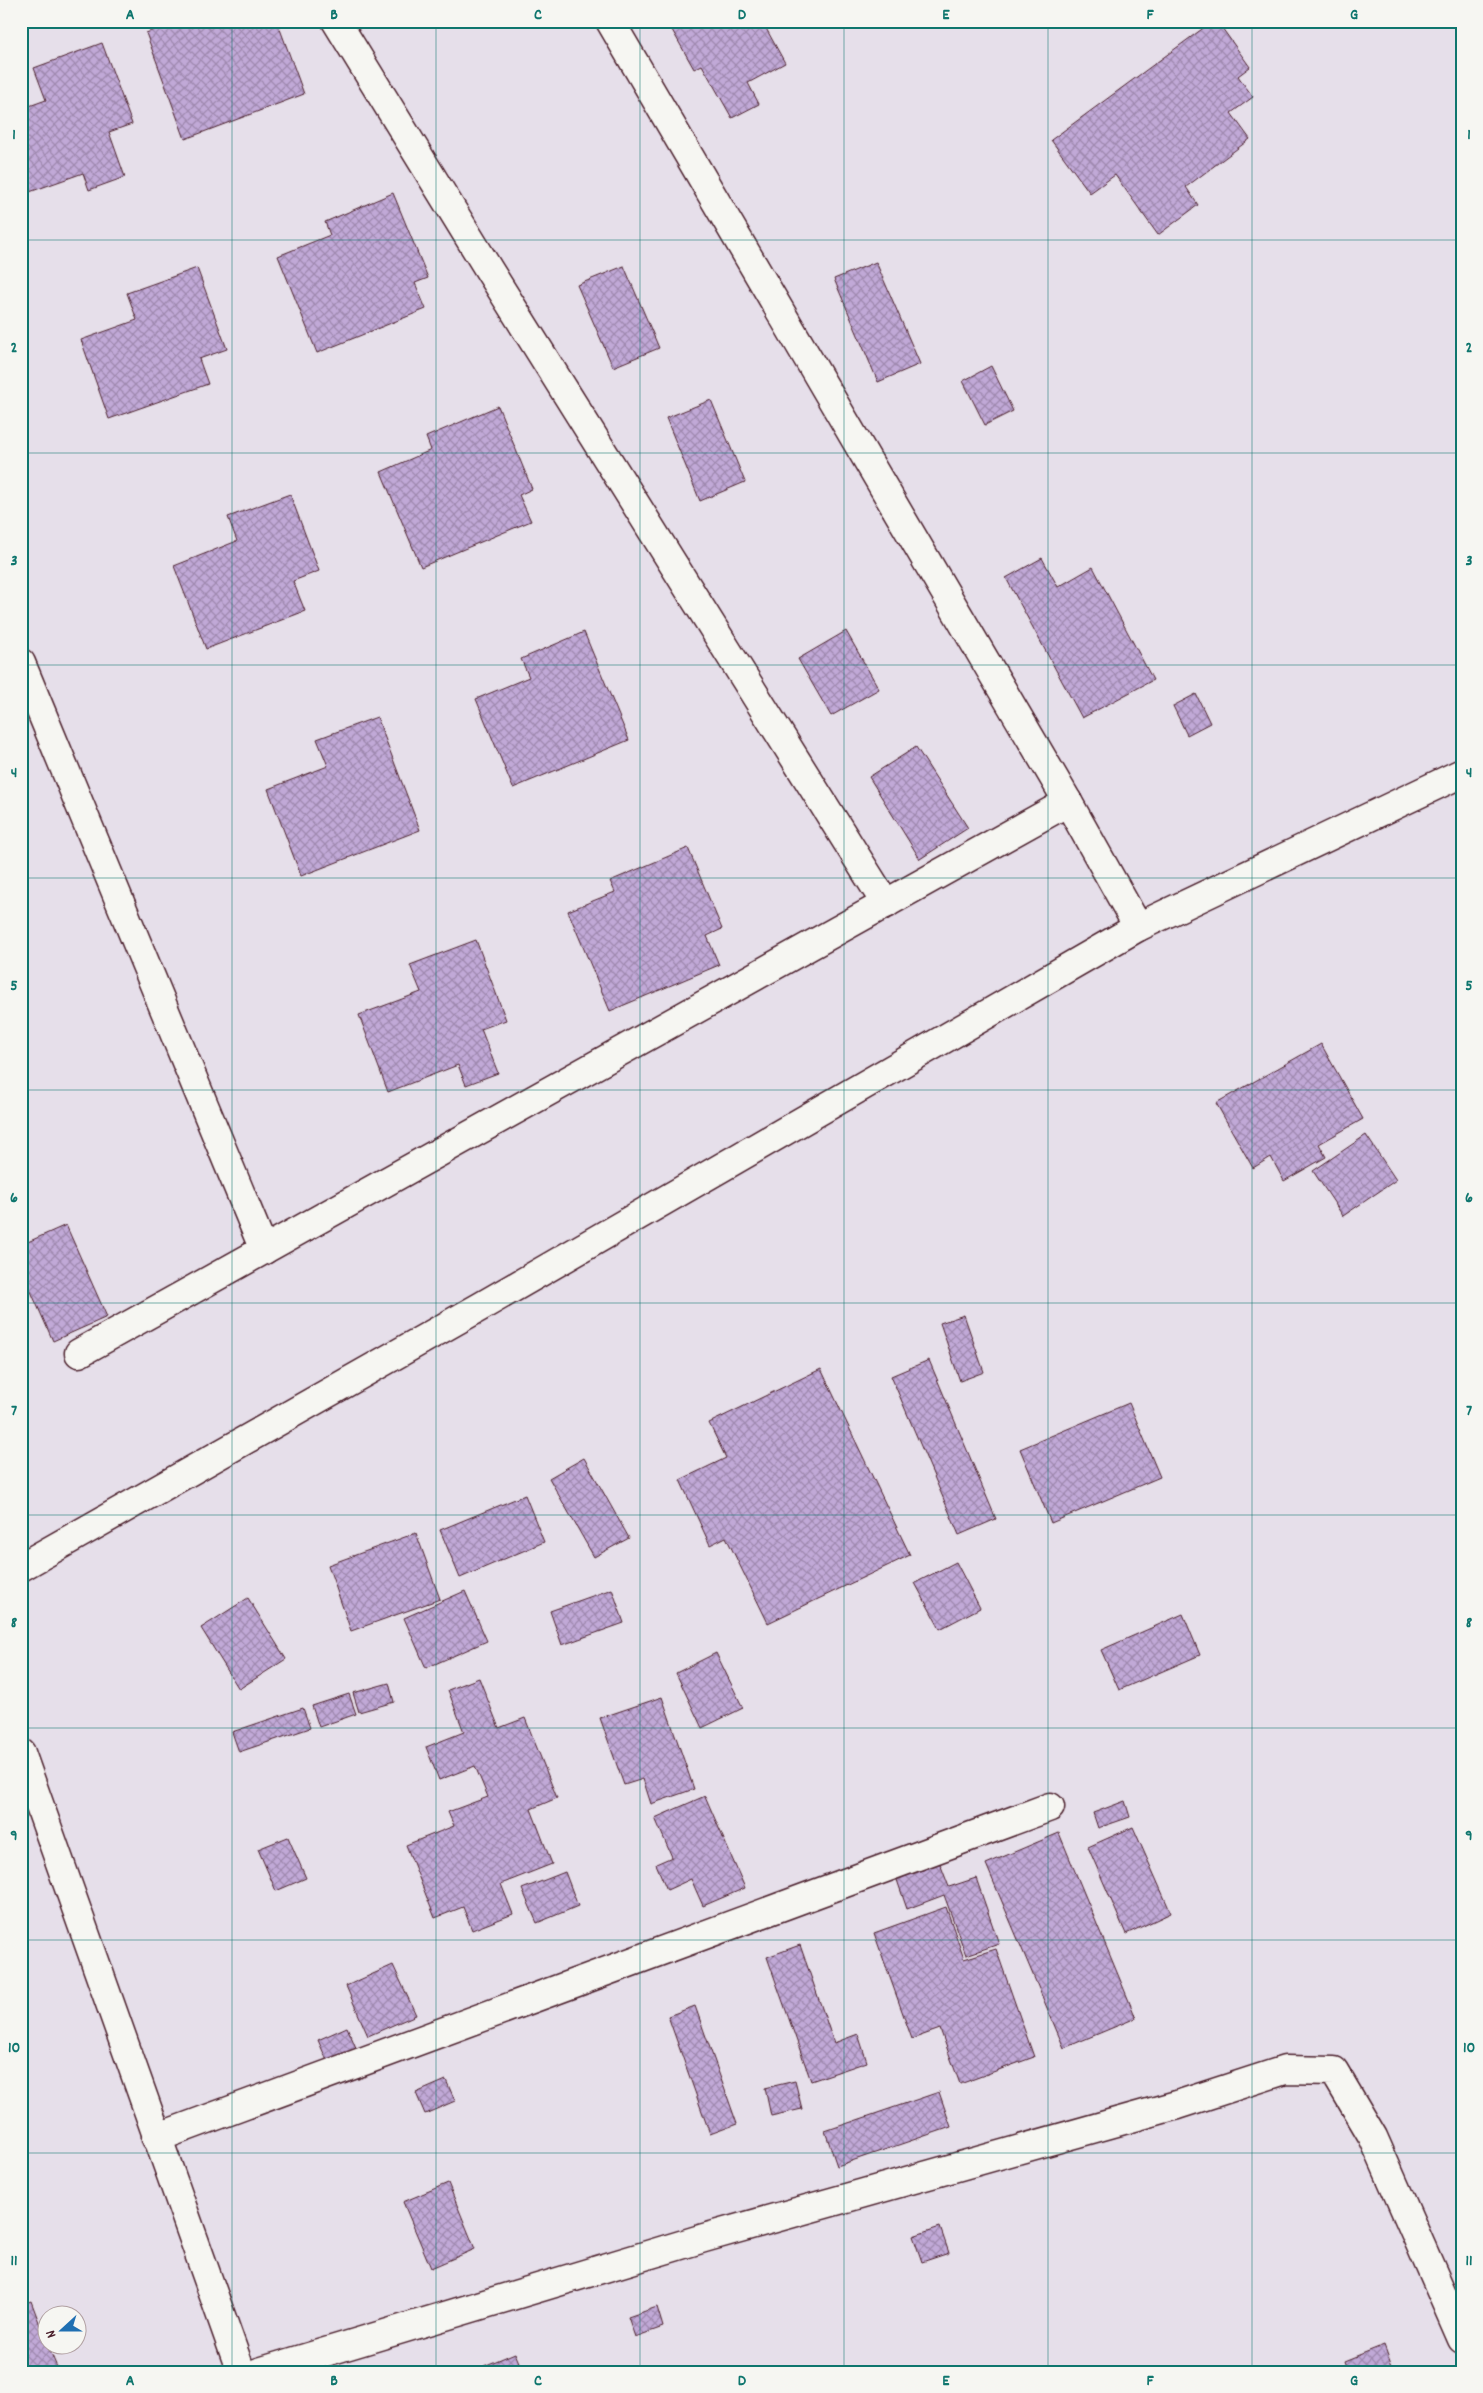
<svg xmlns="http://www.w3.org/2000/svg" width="1483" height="2393" font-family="Dekko,sans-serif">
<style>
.building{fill:url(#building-cross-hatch);stroke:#4a1f2b}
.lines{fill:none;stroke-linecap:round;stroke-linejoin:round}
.minor-casing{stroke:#4a1f2b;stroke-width:31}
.minor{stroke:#f6f6f2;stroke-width:28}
.grid{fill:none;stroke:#0f766e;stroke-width:1;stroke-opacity:0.55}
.neatline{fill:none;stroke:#0f766e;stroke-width:2}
.grid-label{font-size:16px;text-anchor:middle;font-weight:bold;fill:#0f766e}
</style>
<defs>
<pattern id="building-cross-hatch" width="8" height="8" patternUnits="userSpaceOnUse" patternTransform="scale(1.25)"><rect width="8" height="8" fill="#c1a9d7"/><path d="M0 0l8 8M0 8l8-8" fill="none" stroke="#9f89af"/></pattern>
</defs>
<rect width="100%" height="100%" fill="#e6dfea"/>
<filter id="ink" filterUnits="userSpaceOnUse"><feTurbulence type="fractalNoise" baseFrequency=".02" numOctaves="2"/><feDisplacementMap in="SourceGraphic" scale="10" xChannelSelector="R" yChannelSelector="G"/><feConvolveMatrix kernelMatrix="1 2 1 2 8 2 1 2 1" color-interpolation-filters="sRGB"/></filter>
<g filter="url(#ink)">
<!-- building -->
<g class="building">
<path d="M178,21H277L304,94L185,139L146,33Z"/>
<path d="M667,21H762L785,63L748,83L759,104L732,118L702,65L694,69Z"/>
<path d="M1213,21H1217L1250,67L1238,76L1253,97L1231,113L1250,139L1186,187L1198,205L1158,235L1115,175L1090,193L1051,140Z"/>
<path d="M102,43L132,124L109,132L125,177L89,190L83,173L21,195V109L46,100L34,68Z"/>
<path d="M393,193L428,278L415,283L426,309L317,353L278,256L330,235L325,222Z"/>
<path d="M876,262L920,364L878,382L834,279Z"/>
<path d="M624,266L659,348L613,367L577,285Z"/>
<path d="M197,268L227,349L199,359L208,384L109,419L81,340L137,320L127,293Z"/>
<path d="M991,366L1013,411L985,425L963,381Z"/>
<path d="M711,400L745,482L700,501L666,418Z"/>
<path d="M498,406L532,489L519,495L531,521L421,567L381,472L431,450L426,437Z"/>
<path d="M290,494L319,571L293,581L305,611L206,649L174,566L237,541L228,517Z"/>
<path d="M1042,558L1058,587L1093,567L1153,680L1082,718L1006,578Z"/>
<path d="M846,631L879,689L831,716L798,659Z"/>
<path d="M584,632L629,740L513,788L476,699L529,677L521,659Z"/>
<path d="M1196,694L1210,723L1187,735L1173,706Z"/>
<path d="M377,717L420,830L301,876L268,789L328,766L317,739Z"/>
<path d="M916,747L968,828L920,859L869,777Z"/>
<path d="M688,848L722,929L707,936L719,965L610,1011L568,911L615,892L610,881Z"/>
<path d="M476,940L506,1020L481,1029L498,1073L466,1085L458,1065L388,1092L359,1015L421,992L410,965Z"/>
<path d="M1321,1044L1363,1119L1319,1144L1326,1157L1284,1181L1271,1157L1253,1168L1216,1103Z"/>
<path d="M1366,1135L1396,1180L1343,1216L1313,1171Z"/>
<path d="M66,1225L107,1317L53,1341L21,1269V1245Z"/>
<path d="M964,1315L984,1372L960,1381L940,1323Z"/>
<path d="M929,1360L996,1519L959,1535L891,1376Z"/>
<path d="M821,1369L910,1555L768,1623L726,1537L710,1545L680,1480L726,1458L709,1423Z"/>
<path d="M1129,1403L1160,1477L1051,1523L1020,1449Z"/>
<path d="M584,1458L629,1538L594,1557L549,1478Z"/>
<path d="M525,1495L544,1542L460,1578L440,1530Z"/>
<path d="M416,1533L440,1599L351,1631L328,1565Z"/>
<path d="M956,1562L980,1608L940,1629L915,1583Z"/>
<path d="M612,1589L624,1623L562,1645L550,1611Z"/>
<path d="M465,1591L487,1641L426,1668L404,1618Z"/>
<path d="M248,1598L286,1659L239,1689L201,1628Z"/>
<path d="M1183,1614L1200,1655L1119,1690L1101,1650Z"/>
<path d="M716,1653L743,1708L702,1728L676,1673Z"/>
<path d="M479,1678L499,1728L525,1718L557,1798L531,1809L552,1864L501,1884L513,1914L472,1930L463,1907L435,1918L406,1845L454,1826L448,1812L488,1797L475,1766L439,1780L426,1747L464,1732L448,1690Z"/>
<path d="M389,1683L394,1702L359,1712L353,1693Z"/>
<path d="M349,1694L356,1714L319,1727L312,1706Z"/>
<path d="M662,1697L694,1789L651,1804L643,1779L624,1785L600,1718Z"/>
<path d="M303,1708L310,1728L239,1752L232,1732Z"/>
<path d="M705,1796L745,1888L703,1906L691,1879L667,1890L656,1864L672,1857L655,1818Z"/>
<path d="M1125,1801L1130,1817L1098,1828L1093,1813Z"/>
<path d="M1133,1827L1171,1913L1126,1934L1088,1847Z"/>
<path d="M1059,1833L1136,2018L1064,2048L986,1864Z"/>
<path d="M288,1837L306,1878L276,1891L258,1849Z"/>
<path d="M939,1861L949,1887L976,1878L999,1944L966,1955L944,1895L907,1909L896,1877Z"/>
<path d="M565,1872L578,1906L537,1923L522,1889Z"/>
<path d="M946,1907L964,1959L996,1949L1034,2057L960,2084L940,2029L912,2039L874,1933Z"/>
<path d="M800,1945L834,2043L858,2034L867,2062L811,2081L767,1957Z"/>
<path d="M393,1965L416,2015L368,2036L346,1986Z"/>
<path d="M695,2006L737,2124L710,2134L668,2016Z"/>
<path d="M347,2027L364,2066L335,2079L318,2040Z"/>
<path d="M446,2080L455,2101L425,2114L416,2093Z"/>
<path d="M795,2081L802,2109L771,2116L765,2088Z"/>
<path d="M939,2092L951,2127L837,2166L825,2131Z"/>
<path d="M448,2183L475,2249L431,2268L403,2202Z"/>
<path d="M940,2227L949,2253L922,2262L913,2236Z"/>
<path d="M31,2301L48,2346L59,2372H21V2305Z"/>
<path d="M657,2307L663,2327L635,2337L628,2317Z"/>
<path d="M1384,2345L1394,2372H1348L1344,2361Z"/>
<path d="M515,2353L523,2372H487L484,2366Z"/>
</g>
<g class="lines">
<defs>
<g id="minor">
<path d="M336,21L489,270L886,904"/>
<path d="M610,21L1068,802L1138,927"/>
<path d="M21,663L264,1250"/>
<path d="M79,1353L1068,802"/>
<path d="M21,1567L480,1307L1138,927L1462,773"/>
<path d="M21,1753L241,2372"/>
<path d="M156,2138L1050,1807"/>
<path d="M259,2372L704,2238L1177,2105L1285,2070L1334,2071L1373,2137L1462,2339"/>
</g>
</defs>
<!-- minor casing -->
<use href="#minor" class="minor-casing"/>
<!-- minor -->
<use href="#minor" class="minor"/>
</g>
</g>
<!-- grid -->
<path class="grid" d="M232,21V2372M436,21V2372M640,21V2372M844,21V2372M1048,21V2372M1252,21V2372M21,240H1462M21,453H1462M21,665H1462M21,878H1462M21,1090H1462M21,1303H1462M21,1515H1462M21,1728H1462M21,1940H1462M21,2153H1462"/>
<!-- margin -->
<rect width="1483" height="2393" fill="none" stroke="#f6f6f2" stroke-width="55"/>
<!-- north arrow -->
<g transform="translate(62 2330) rotate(249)"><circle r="24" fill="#f6f6f2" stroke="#b1a0a2"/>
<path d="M0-4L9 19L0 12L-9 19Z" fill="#1f6fb2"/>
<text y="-8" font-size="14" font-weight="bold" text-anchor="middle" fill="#4a1f2b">N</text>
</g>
<rect x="28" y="28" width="1428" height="2338" class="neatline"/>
<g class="grid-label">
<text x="130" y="19">A</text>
<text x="334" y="19">B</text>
<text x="538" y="19">C</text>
<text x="742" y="19">D</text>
<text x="946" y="19">E</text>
<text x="1150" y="19">F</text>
<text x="1354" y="19">G</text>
<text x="14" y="139">1</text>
<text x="1469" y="139">1</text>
<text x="14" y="352">2</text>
<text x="1469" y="352">2</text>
<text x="14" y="565">3</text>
<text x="1469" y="565">3</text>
<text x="14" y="777">4</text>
<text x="1469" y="777">4</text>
<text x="14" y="990">5</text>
<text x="1469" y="990">5</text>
<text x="14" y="1202">6</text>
<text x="1469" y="1202">6</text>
<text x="14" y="1415">7</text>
<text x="1469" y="1415">7</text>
<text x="14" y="1627">8</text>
<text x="1469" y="1627">8</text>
<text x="14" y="1840">9</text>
<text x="1469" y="1840">9</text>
<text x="14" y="2052">10</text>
<text x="1469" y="2052">10</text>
<text x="14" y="2265">11</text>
<text x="1469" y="2265">11</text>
<text x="130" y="2385">A</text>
<text x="334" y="2385">B</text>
<text x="538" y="2385">C</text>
<text x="742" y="2385">D</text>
<text x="946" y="2385">E</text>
<text x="1150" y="2385">F</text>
<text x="1354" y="2385">G</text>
</g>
</svg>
